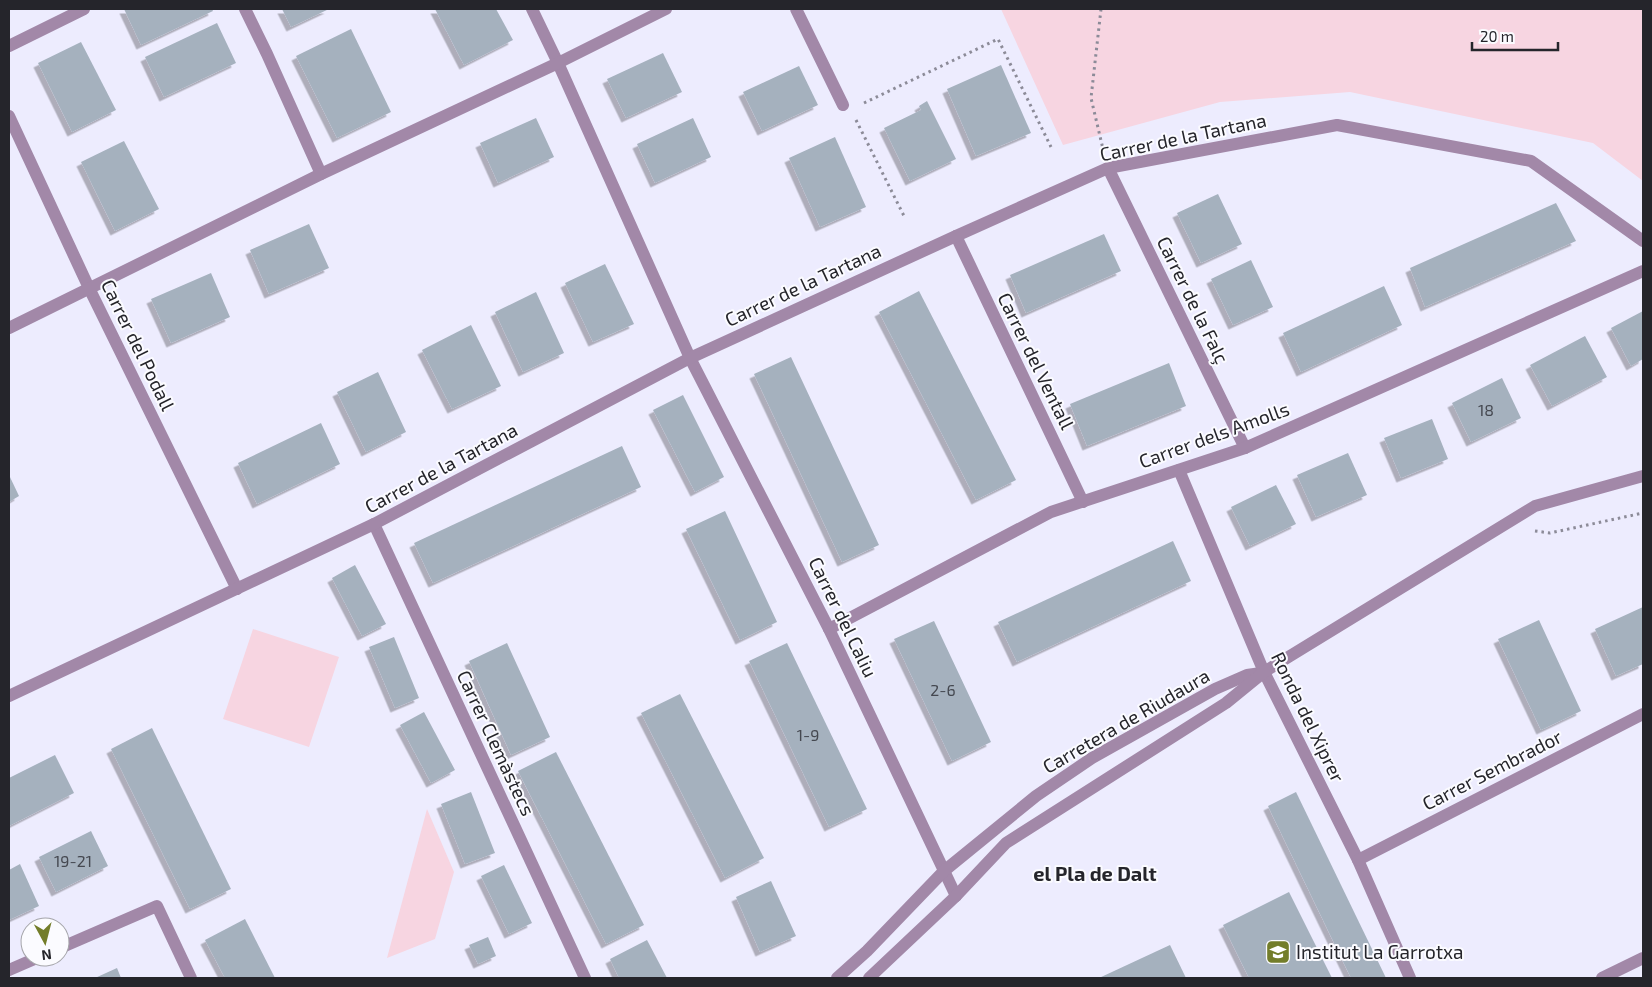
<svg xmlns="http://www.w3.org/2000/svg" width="1652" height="987" font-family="'Exo 2',sans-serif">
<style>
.green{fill:#f7d5e1}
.building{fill:#a5b1be;filter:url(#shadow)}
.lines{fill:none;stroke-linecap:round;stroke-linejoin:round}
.path{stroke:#8c8b98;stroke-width:3;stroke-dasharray:2.5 4;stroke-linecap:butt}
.minor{stroke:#a288a8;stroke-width:12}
.labels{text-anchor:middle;stroke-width:4;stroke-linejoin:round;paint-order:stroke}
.number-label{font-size:16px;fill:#454850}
.street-label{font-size:19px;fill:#25252b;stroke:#fbfbff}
.poi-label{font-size:19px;fill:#25252b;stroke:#fbfbff;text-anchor:start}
.neighbourhood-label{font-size:20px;font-weight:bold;fill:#25252b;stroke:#fbfbff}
</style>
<defs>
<filter id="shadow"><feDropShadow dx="-4.5" dy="4.5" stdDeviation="0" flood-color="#0004"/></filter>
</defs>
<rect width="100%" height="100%" fill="#edecfe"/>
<!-- green -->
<g class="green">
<path d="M1001,9H1643V181L1593,143L1350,92L1220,102L1063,145Z"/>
<path d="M253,629L339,657L309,747L223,719Z"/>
<path d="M427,809L454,872L435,939L387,958Z"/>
</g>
<!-- building -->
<g class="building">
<path d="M124,9H212L213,11L141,45Z"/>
<path d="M282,9H329L291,27Z"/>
<path d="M435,9H496L513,40L464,65Z"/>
<path d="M217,23L236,63L164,97L145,57Z"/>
<path d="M351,29L391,112L337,138L296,56Z"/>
<path d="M81,42L116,110L72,132L38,63Z"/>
<path d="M663,53L682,92L626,118L607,79Z"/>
<path d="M1001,65L1031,133L976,156L947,89Z"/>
<path d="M799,66L818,105L762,131L743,92Z"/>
<path d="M927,101L956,159L910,181L884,128L921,110L919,106Z"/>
<path d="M536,118L554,157L498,183L480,143Z"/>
<path d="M693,118L711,157L655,183L637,144Z"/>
<path d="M835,137L866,207L820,227L789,158Z"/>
<path d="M124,141L159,209L115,231L81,162Z"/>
<path d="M1218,194L1242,244L1201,263L1177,213Z"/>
<path d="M1556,203L1576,241L1425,307L1410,268Z"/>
<path d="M309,224L329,268L269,294L250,250Z"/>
<path d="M1104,234L1121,271L1026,313L1010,275Z"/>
<path d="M1251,260L1273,307L1233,325L1211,279Z"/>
<path d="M605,264L634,324L593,342L565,283Z"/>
<path d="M211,273L230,317L171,343L151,299Z"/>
<path d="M1384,286L1402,325L1301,372L1283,333Z"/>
<path d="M919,291L1016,480L976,500L879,312Z"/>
<path d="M536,292L564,353L523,372L495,312Z"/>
<path d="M1643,311V359L1631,366L1611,328Z"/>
<path d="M471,325L501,386L452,409L422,350Z"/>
<path d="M1585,336L1607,377L1552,406L1530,365Z"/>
<path d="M791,357L879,545L842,562L754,374Z"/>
<path d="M1169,363L1186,406L1087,446L1070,404Z"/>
<path d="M378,372L406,432L366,452L337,392Z"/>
<path d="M1502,378L1521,418L1471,442L1452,403Z"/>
<path d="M683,395L724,477L695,492L653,410Z"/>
<path d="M1432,419L1448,459L1401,478L1384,438Z"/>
<path d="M321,423L340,464L257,504L238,463Z"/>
<path d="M622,446L641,487L433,583L414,543Z"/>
<path d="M1348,453L1367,495L1316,517L1297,475Z"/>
<path d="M9,475L19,496L9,502Z"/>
<path d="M1276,485L1296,524L1250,546L1231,507Z"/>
<path d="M725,511L777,622L740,640L686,529Z"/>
<path d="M1173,541L1191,581L1017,662L998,622Z"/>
<path d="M355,565L386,624L362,636L332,578Z"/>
<path d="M1643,607V664L1616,676L1595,629Z"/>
<path d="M1539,620L1581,711L1541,730L1498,639Z"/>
<path d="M934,621L991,742L952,761L894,639Z"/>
<path d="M394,637L419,698L395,708L369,647Z"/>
<path d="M507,643L550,737L511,755L469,661Z"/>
<path d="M787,643L867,809L829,827L749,661Z"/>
<path d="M680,694L764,858L725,878L641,713Z"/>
<path d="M424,712L455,770L431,783L400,725Z"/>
<path d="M152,728L231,889L190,909L111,749Z"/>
<path d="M556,752L644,925L606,944L518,771Z"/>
<path d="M55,755L74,793L9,826V778Z"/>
<path d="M471,792L495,853L465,864L441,804Z"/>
<path d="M1296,792L1386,978H1351L1268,806Z"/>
<path d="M91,831L108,866L56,892L39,857Z"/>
<path d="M20,864L39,906L9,920V870Z"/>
<path d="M504,865L532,923L509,934L481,876Z"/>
<path d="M771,881L796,936L760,952L736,897Z"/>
<path d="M1289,892L1332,978H1249L1223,925Z"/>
<path d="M245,919L275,978H225L205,940Z"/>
<path d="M488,937L496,956L478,964L469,945Z"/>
<path d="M647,940L667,978H619L610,959Z"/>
<path d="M1170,945L1186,978H1099Z"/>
<path d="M117,968L121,978H95Z"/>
</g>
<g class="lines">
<!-- path -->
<g class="path">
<path d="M1101,9L1091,98L1103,149"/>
<path d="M864,103L998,39L1051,147"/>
<path d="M856,120L905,218"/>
<path d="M1535,531L1550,533L1643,513"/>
</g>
<!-- minor -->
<g class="minor">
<path d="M245,9L267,54L321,174"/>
<path d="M532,9L558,63L690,358L829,629L956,896"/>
<path d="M796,9L843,105"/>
<path d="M9,46L84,9"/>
<path d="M9,116L89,288L237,589"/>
<path d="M1108,168L1245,448"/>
<path d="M956,236L1083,502"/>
<path d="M9,328L321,174L558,63L666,9"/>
<path d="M1179,470L1264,672L1358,860L1410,978"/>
<path d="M374,524L585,978"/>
<path d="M829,629L1051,512L1245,448L1643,271"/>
<path d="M9,696L374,524L690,358L956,236L1108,168L1337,125L1531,161L1643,241"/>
<path d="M1358,860L1643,714"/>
<path d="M60,948L157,906L191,978"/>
<path d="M9,970L39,957"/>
<path d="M837,978L867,951L944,871L1036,796L1092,758L1215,689L1247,675L1261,673"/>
<path d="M869,978L956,896L1006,843L1226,703L1264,672L1535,506L1643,476"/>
<path d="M1602,978L1643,958"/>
</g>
</g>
<!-- icons -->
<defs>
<symbol id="school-square" viewBox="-11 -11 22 22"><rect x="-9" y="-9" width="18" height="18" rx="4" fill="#737d2a" stroke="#fbfbff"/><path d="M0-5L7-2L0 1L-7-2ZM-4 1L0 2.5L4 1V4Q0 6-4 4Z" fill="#fff"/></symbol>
</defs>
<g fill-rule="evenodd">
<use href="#school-square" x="1264" y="938" width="28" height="28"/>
</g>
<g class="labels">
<!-- number labels -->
<g class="number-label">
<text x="1486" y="416">18</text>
<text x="943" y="696">2-6</text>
<text x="808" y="741">1-9</text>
<text x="73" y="867">19-21</text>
</g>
<!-- street labels -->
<g class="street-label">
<text transform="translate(1183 137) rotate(-12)" y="7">Carrer de la Tartana</text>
<text transform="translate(803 285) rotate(-25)" y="7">Carrer de la Tartana</text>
<text transform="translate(1193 300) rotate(64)" y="7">Carrer de la Falç</text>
<text transform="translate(138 345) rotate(64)" y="7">Carrer del Podall</text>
<text transform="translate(1036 361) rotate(64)" y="7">Carrer del Ventall</text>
<text transform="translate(1214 435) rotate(-20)" y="7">Carrer dels Amolls</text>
<text transform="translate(441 468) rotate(-28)" y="7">Carrer de la Tartana</text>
<text transform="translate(843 617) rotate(64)" y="7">Carrer del Caliu</text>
<text transform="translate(1308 717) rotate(64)" y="7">Ronda del Xiprer</text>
<text transform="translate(1126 721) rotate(-30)" y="7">Carretera de Riudaura</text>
<text transform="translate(496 743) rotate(65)" y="7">Carrer Clemàstecs</text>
<text transform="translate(1492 770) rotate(-27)" y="7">Carrer Sembrador</text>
</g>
<!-- poi labels -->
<g class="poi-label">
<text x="1296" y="959">Institut La Garrotxa</text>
</g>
<!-- neighbourhood labels -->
<g class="neighbourhood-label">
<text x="1095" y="881">el Pla de Dalt</text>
</g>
</g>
<!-- border -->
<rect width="1652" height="987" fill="none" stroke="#25252b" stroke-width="20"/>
<!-- north arrow -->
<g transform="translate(45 942) rotate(173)"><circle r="24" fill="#fbfbff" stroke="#a5a5aa"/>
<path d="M0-4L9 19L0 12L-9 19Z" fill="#737d2a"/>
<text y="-8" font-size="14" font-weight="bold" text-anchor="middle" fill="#25252b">N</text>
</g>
<!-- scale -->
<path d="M1472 42v8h86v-8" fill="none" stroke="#25252b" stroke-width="2.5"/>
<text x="1480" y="42" font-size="15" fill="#25252b" stroke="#fbfbff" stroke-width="4" paint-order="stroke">20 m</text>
</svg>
